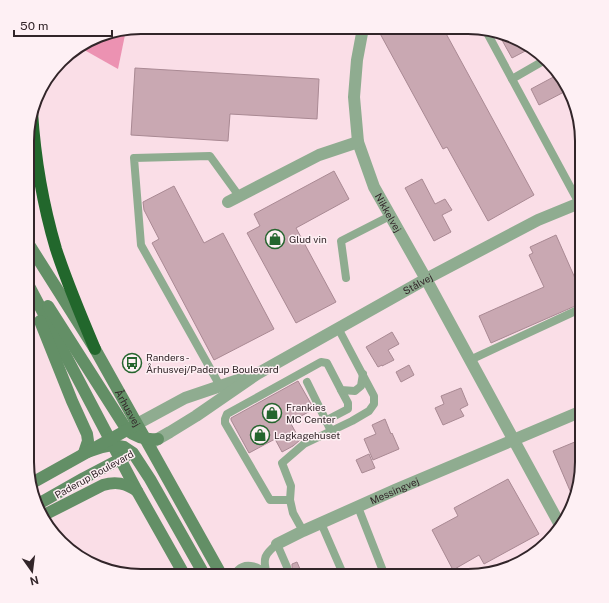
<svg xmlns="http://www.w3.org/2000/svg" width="609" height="603" font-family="'Public Sans',sans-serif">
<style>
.forest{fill:#ec92b2}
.building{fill:#c9a8b2;stroke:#a98993}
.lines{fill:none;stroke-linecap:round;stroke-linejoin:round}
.lane{stroke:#8fac90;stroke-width:8}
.street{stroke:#8fac90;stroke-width:12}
.secondary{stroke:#638f66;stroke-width:12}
.highway{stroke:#22672c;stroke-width:12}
.labels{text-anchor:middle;stroke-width:3;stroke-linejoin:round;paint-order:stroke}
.street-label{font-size:10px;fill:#322529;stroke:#fef0f4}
.poi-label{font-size:10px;fill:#322529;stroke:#fef0f4;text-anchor:start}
.rim{fill:none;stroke:#322529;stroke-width:2}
</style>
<rect width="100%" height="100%" fill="#fadee7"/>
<!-- forest -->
<path class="forest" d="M126,30L118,69L79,47L104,33Z"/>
<!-- building -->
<g class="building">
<path d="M377,28H443L534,195L488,221L447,147L443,149Z"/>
<path d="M498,33L525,42L531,48L512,58Z"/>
<path d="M135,68L319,79L317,119L230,114L228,141L131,135Z"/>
<path d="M559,74L566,91L539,105L531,89Z"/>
<path d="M334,171L349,199L296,228L336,302L296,323L247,233L260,226L254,214Z"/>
<path d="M422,179L435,204L445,199L452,210L442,215L451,232L434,241L405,188Z"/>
<path d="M174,186L204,243L223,233L274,329L214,360L152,243L159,239L144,210L143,202Z"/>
<path d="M556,235L582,294V303L491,343L479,316L544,287L529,255L533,253L530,247Z"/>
<path d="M392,332L399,344L388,350L394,360L382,366V365L378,367L366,347Z"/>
<path d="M409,365L414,375L401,382L396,372Z"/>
<path d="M298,381L314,409L290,422L300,440L293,446L282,452L275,439L249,453L231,420V418Z"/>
<path d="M461,388L468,405L460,409L464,416L443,425L435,408L444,404L441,396Z"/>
<path d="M385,419L391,434L392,433L399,449L373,460L364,439L376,434L372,425Z"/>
<path d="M582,439V469L574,500L553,451Z"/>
<path d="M369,454L375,468L362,473L356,460Z"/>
<path d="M508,479L539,534L484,564L479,555L453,570L432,530L458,516L454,508Z"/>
<path d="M297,562L303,576H272V573L282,569L284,572H290L292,568V564Z"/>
</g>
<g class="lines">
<!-- lane -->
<g class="lane">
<path d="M485,29L579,203"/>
<path d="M512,79L545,60"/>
<path d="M346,278L341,241L390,216"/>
<path d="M470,360L582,308"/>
<path d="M307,382L331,431"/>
<path d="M220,386L141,245L134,158L210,156L239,196"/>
<path d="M325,421L348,409V403L341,390"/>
<path d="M290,500H270L225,423V419L227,414L321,362L327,363L341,390L355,391L361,386L363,374"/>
<path d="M358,507L385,576"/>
<path d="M321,523L344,576"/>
<path d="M303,531L293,513L290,500L291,486L282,463L304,444L352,421L369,411L374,404V396L338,328"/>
<path d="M267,574C262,558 265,554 277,544L287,567"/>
<path d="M235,576C236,574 237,572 238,570C247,561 260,568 267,574"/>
</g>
<!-- street -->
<g class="street">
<path id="s1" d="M363,28L357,60L354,97L358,142L374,187L426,279L560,525"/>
<path d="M228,202L319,155L358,142"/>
<path d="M137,424L185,398L244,378"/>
<path id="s2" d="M149,444L170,432L196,416L257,374L426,279L538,220L582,202"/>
<path id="s3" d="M277,544L303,531L395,490L582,411"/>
</g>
<!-- secondary -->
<g class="secondary">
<path id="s4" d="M28,243L95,349L222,576"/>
<path d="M28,284L137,491L185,576"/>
<path d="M48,306L127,430C137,438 146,440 158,439"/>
<path d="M40,321L72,401L87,434L88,441L84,453"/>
<path d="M84,453L102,447L112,445L124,447L133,453L150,479L205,576"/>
<path d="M32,483L134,426"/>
<path d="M40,503L84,478L126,456"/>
<path d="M44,515L103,485C116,481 126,483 137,491"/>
</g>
<!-- highway -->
<path class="highway" d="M32,112C35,159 43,205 56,249C67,283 81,316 95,349"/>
</g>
<!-- icons -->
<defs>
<symbol id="shop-ring" viewBox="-11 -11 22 22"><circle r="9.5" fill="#fef0f4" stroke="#25652e" stroke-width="1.5"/><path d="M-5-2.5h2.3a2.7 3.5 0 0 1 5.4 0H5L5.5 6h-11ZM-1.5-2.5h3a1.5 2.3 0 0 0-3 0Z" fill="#25652e"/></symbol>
<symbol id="bus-ring" viewBox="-11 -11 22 22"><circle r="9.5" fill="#fef0f4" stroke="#25652e" stroke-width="1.5"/><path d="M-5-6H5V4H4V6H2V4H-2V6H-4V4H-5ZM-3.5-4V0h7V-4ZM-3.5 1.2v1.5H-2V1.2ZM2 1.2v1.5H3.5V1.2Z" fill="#25652e"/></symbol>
</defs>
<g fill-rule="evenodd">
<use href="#shop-ring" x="264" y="228" width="22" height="22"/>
<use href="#bus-ring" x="121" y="352" width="22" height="22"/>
<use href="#shop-ring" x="261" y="402" width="22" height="22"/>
<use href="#shop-ring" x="249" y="424" width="22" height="22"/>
</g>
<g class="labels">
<!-- street labels -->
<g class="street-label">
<text dy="4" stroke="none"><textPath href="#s1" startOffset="192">Nikkelvej</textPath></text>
<text dy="4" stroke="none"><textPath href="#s2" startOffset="313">Stålvej</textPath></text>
<text dy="4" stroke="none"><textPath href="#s4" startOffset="193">Århusvej</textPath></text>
<text transform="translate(94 474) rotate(-29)" y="4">Paderup Boulevard</text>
<text dy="4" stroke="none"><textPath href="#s3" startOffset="129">Messingvej</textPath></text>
</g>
<!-- poi labels -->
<g class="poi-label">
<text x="289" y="243">Glud vin</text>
<text x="146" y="361">Randers -<tspan x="146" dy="12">Århusvej/Paderup Boulevard</tspan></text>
<text x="286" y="411">Frankies<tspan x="286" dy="12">MC Center</tspan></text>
<text x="274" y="439">Lagkagehuset</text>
</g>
</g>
<!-- crop -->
<path d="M0 0H609V603H0ZM141 34H468A107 107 0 0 1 575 141V462A107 107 0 0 1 468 569H141A107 107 0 0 1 34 462V141A107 107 0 0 1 141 34Z" fill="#fef0f4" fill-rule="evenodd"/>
<path class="rim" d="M141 34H468A107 107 0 0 1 575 141V462A107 107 0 0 1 468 569H141A107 107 0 0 1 34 462V141A107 107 0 0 1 141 34Z"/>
<!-- north arrow -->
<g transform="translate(32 571) rotate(166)" stroke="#fef0f4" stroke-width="3" paint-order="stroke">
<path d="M0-3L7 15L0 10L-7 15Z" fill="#322529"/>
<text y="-6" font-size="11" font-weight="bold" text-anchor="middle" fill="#322529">N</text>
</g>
<!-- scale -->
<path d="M14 30v6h98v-6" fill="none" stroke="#322529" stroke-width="2"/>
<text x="20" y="30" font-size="12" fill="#322529" stroke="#fef0f4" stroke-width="3" paint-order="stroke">50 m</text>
</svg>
